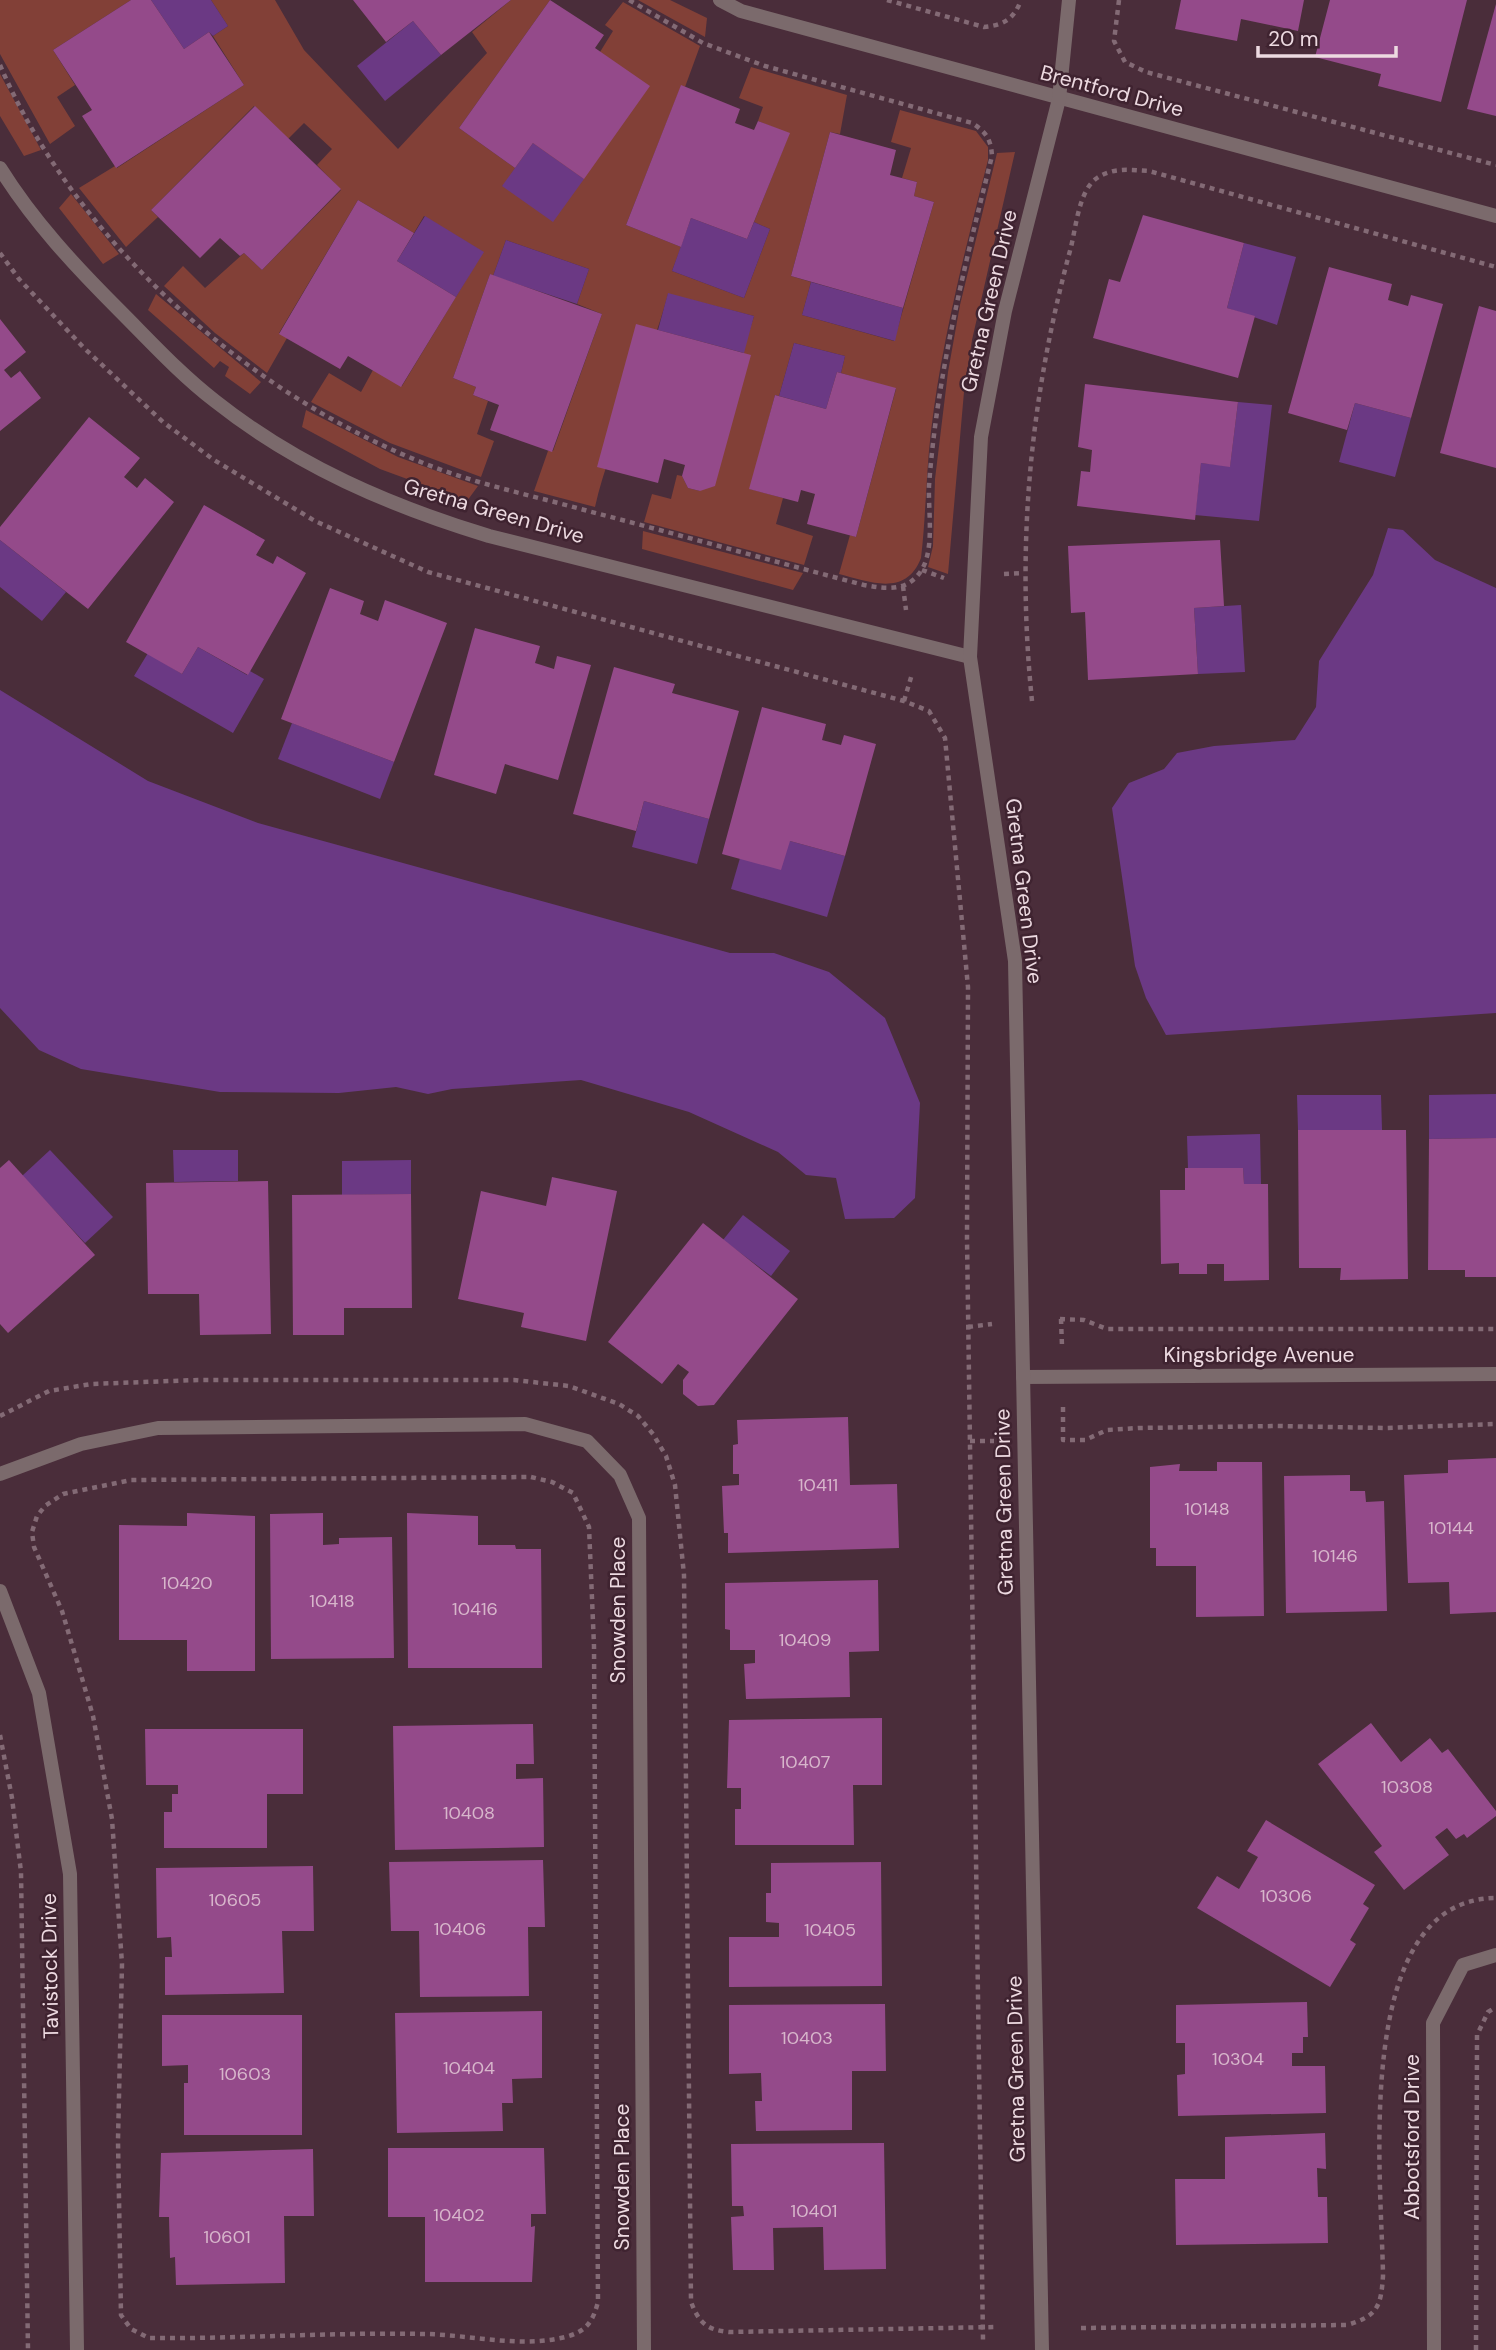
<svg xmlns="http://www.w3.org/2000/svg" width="1496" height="2350" font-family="'DM Sans',sans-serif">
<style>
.grass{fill:#824037}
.water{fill:#6b3984}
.building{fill:#944a8a}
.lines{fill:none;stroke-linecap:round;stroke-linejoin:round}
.path{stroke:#836a75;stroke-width:4.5;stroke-dasharray:5 5;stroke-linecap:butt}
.minor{stroke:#7b6a6c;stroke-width:14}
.labels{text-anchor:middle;stroke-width:5;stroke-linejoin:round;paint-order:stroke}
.number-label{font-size:18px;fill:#d7b6cb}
.street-label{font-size:21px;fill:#eddae1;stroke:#3f2330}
</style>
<rect width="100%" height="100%" fill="#4a2d3a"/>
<!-- grass -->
<g class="grass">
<path d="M0,0H131L53,50L75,85L57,97L75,126L50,144L0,54Z"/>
<path d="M211,0H275L304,50L398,149L487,53L472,32L511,0H550L459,128L515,168L502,186L600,52L613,31L605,25L623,2L700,46L685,87L681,86L626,225L681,247L672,271L744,298L770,229L754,222L789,134L758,121L763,107L739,98L751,67L847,95L840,134L830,132L791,276L811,282L802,315L894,341L934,202L914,196L917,182L902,178L911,148L891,142L900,110L976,131L988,147V160C965,250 942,339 931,431C926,473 926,516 921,558C906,597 870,582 839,574L850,535L856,537L896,389L841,373L845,356L794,343L779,396L775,395L750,489L783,498L776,524L813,536L804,565L644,522L652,494L671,499L677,475L682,476L688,488L700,491L754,316L668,294C649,366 612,434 595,507L534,491L548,451H553L602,314L577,304L589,269L506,240L493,276L490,274L453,378L476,387L473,395L488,401L477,434L494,441L481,477L390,443L311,402L329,373L361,392L373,370L402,386L483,252L424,216L414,233L358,200L279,333L287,338L267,373L215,333L164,286L183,266L205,288L244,253L262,270L341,190L317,165L332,149L304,123L288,139L254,106L151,210L158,217L126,247L79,188L115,166L117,168L244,85L213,36L228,26Z"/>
<path d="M638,0H670L707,18L705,37Z"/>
<path d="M0,74L41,150L24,156L0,116Z"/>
<path d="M1015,152L972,340L964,392L948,574L928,567L933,546L935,479L948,372L960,305L997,153Z"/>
<path d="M71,194L119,254L103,264L59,208Z"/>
<path d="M156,294L261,382L250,394L225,376L229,367L220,361L214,368L148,310Z"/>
<path d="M306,410L398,457L478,486L467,501L380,469L302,427Z"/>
<path d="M643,531L803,573L793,590L642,549Z"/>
</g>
<!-- water -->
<g class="water">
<path d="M151,0H211L228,26L213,36L209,32L184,49Z"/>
<path d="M413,21L441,55L385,101L357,66Z"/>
<path d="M533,143L584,179L553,222L502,186Z"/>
<path d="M425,216L484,252L456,297L397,261Z"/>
<path d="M691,218L747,239L754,222L770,229L744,298L672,271Z"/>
<path d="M506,240L589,269L577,304L493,276Z"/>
<path d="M1244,243L1296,257L1277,325L1227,308Z"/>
<path d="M811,282L903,308L895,341L802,315Z"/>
<path d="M668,293L754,316L744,353L658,330Z"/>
<path d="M794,343L845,356L841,373L837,372L826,409L779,396Z"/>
<path d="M1238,402L1272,405L1259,521L1195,515L1201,463L1230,466Z"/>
<path d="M1355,403L1411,418L1395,477L1339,462Z"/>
<path d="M1388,528L1403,530L1435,560L1496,588V1013L1166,1035L1146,998L1135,966L1112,808L1129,783L1164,769L1177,753L1214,746L1295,740L1316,707L1319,661L1373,575Z"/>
<path d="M0,540L66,592L42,621L0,587Z"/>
<path d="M1241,605L1245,672L1198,674L1194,608Z"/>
<path d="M198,647L247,675L250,671L264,679L233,733L134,676L148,653L182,674Z"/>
<path d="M0,690L148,781L258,823L730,953H774L829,972L885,1018L920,1103L915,1198L894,1218L845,1219L836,1178L806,1175L778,1152L689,1112L581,1080L452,1089L428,1094L396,1087L339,1093L220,1092L81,1069L39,1050L0,1008Z"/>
<path d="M292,723L394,762L380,799L278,759Z"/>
<path d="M644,801L709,819L697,864L632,847Z"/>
<path d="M790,841L845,856L827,917L731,889L740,858Z"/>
<path d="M1496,1094V1138L1429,1139V1095Z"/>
<path d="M1297,1095H1381L1382,1130H1298Z"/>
<path d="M1260,1134L1261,1184H1244L1243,1168L1188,1169L1187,1136Z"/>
<path d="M50,1150L113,1217L85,1243L22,1176Z"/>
<path d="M173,1150H238V1181L174,1182Z"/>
<path d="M411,1160V1194L342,1195V1161Z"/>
<path d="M743,1215L790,1251L771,1276L723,1240Z"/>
</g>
<!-- building -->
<g class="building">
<path d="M131,0H151L184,49L209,32L244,85L116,168L82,116L92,110L53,50Z"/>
<path d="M353,0H511L441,55L413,21L386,42Z"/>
<path d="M550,0L604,35L595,48L650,86L584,179L533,143L515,168L459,128Z"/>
<path d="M1181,0H1304L1298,31L1241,19L1237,41L1175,29Z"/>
<path d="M1330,0H1467L1441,102L1378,86L1381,74L1315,57Z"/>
<path d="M1496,4V116L1467,109Z"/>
<path d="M681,85L740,109L735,123L754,130L758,121L790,133L747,239L691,218L681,247L626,225Z"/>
<path d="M255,106L341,189L262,270L244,253L240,256L220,238L200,258L151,210Z"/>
<path d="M830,132L896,150L890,175L917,182L914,196L934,202L903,308L791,276Z"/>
<path d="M358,200L414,233L397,261L456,297L401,387L348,356L340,369L279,334Z"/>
<path d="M1143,215L1244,243L1227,308L1255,316L1238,378L1093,338L1109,279L1120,282Z"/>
<path d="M1329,267L1392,284L1388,300L1408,306L1411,295L1443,304L1411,418L1355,403L1347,430L1288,413Z"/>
<path d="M490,274L602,314L552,452L490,430L499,405L473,395L476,387L453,378Z"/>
<path d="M1479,306L1496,311V468L1440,453Z"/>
<path d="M0,319L26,352L4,370L11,378L20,371L41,398L0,431Z"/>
<path d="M636,324L751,355L715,486L700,491L688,488L682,476L685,465L664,459L658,483L597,467Z"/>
<path d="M837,372L896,388L856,537L807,524L815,494L801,490L798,502L749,489L775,395L826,409Z"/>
<path d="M1085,384L1238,402L1230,467L1201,463L1195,520L1077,506L1081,471L1090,472L1092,450L1078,447Z"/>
<path d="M89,417L140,458L124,477L137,488L145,478L174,502L88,609L0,540V527Z"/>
<path d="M204,505L265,540L256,555L273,564L277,556L306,573L248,675L198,647L182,674L126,642Z"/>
<path d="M1220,540L1224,606L1194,608L1198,674L1088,680L1085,612L1071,613L1068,546Z"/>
<path d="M330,588L364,601L360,614L378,621L385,600L447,623L394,762L281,719Z"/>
<path d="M475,628L540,646L535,663L554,669L557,656L591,665L558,780L505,764L496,794L434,775Z"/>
<path d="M614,667L675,684L672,693L739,711L709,819L644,801L636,831L573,814Z"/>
<path d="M762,707L826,724L822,740L841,745L844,735L876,744L845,856L790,841L781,870L722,854Z"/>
<path d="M1298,1130H1406L1408,1279L1340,1280L1341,1268H1299Z"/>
<path d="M1496,1138V1277H1465V1270H1428L1429,1139Z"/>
<path d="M9,1160L95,1255L8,1333L0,1324V1168Z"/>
<path d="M1185,1168H1243L1244,1184H1268L1269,1280L1224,1281V1264H1207V1274H1179V1263L1161,1264L1160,1190H1185Z"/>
<path d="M552,1177L617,1191L586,1341L521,1327L524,1313L458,1299L481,1191L546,1206Z"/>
<path d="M268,1181L271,1334L200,1335L199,1294H148L146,1183Z"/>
<path d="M411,1194L412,1308H344V1335H293L292,1195Z"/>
<path d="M703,1223L798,1299L714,1405L698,1406L683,1394V1380L689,1372L678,1364L662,1384L608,1342Z"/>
<path d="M848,1417L850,1485L897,1484L899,1548L728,1553V1533H724L722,1486L739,1485V1474H733V1445L738,1444L737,1420Z"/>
<path d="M1496,1458V1612L1450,1614L1449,1582L1408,1583L1404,1475L1448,1473V1460Z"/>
<path d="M1217,1462H1262L1264,1616L1196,1617V1566H1156V1548H1150V1467L1180,1464L1179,1471H1217Z"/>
<path d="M1350,1475V1491H1365L1366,1502L1384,1501L1387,1611L1286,1613L1284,1476Z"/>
<path d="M187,1513L255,1516V1671H187V1640H119V1525L187,1526Z"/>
<path d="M323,1513V1545L339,1544V1538L392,1537L394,1658L271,1659L270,1514Z"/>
<path d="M407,1513L478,1516V1545H515L516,1549H541L542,1668H408Z"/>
<path d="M878,1580L879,1651L849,1652L850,1697L746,1699L744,1664L755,1663V1650H730V1630L725,1629V1583Z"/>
<path d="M882,1718V1785H853L854,1845H735V1809H741V1788H727L729,1720Z"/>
<path d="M1371,1723L1401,1762L1430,1738L1442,1753L1448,1749L1496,1811V1816L1467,1838L1464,1834L1456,1839L1447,1828L1435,1837L1449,1855L1404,1890L1374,1852L1382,1846L1318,1764Z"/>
<path d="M533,1724L534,1764H516V1779L543,1778L544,1847L395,1850L393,1726Z"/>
<path d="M145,1729H303V1794H267V1848H164V1812H172V1794H178V1785H146Z"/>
<path d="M1266,1820L1375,1885L1363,1904L1369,1908L1350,1940L1356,1944L1330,1987L1197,1908L1217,1876L1239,1889L1258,1857L1247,1851Z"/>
<path d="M543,1860L545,1927H528L529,1996L420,1997L419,1931H391L389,1862Z"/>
<path d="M881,1862L882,1986L729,1987V1937H779V1923L766,1922V1893H771V1863Z"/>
<path d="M313,1866L314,1931H282L284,1993L165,1995V1957H172L171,1937L157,1938L156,1868Z"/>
<path d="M1307,2002L1308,2037H1303V2053H1292V2066H1325L1326,2113L1178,2116L1177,2075L1185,2074V2043H1176V2005Z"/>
<path d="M885,2004L886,2071H852V2130L756,2131L755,2101H762L761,2073L729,2074V2005Z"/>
<path d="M542,2011V2078L512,2079L513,2103H502L503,2131L397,2133L395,2013Z"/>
<path d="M162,2015H302V2135H184V2083H188V2065L162,2066Z"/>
<path d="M1325,2133L1326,2169L1317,2168L1318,2197H1327L1328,2243L1176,2245L1175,2179H1225V2137Z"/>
<path d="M884,2143L886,2269L824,2270L823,2227L773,2228L774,2270H733L731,2217L744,2216L743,2206H732L731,2144Z"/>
<path d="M388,2148H544L546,2214H531V2227L535,2226L532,2282H425V2217H388Z"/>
<path d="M313,2149L314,2216H284L285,2283L176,2285L175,2257L170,2258L169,2217H159L161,2153Z"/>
</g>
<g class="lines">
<!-- path -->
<g class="path">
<path d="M887,0L984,27C1004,25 1014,19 1021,0"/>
<path d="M1119,0L1114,41L1125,62L1146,72L1496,165"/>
<path d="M0,65C74,239 243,389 416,460C470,483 531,495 588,511C680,535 772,561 864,585C886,589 907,592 921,571C935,549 928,511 929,486C937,374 965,265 992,156C991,139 986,132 972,123L765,66L703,43L629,0"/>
<path d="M0,253L19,279L84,348L163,422L214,460L315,521L428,572L904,701L929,711L945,738L968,987L967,1239L983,2340"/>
<path d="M922,570L944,578"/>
<path d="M1004,574L1024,573"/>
<path d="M903,586L906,610"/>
<path d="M904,701L912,674"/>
<path d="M1032,701C1016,545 1030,398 1071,247C1076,227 1079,190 1097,178C1113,167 1131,170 1149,171L1496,267"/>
<path d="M1060,1319L1084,1320L1107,1329H1496"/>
<path d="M1061,1319L1062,1346"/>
<path d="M968,1327L992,1324"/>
<path d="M1063,1407V1440H1085L1107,1430L1138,1428L1277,1426L1385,1428L1496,1424"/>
<path d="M0,1416L49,1391L91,1384L198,1380H514L569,1386L619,1404L638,1416L653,1434L666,1456L675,1485L684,1575L691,2302C699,2323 707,2330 729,2332L995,2327"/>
<path d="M970,1441H994"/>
<path d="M531,1477L552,1482L573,1493L589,1527L594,1646L598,2302C593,2320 588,2330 569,2336C523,2349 473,2335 426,2334C334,2332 241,2339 149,2338L131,2329L121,2315L118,2140L122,1964L112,1819L93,1716L79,1668L62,1611L34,1547L32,1532L37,1516L45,1506L63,1494L131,1480Z"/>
<path d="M0,1735L12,1798L21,1872L28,2350"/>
<path d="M1081,2328L1347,2325C1378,2316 1381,2306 1383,2276C1382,2180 1350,1899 1496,1898"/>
<path d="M1476,2350L1477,2035L1488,2012L1496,2007"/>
</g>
<!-- minor -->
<g class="minor">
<path d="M720,0L741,11L1496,216"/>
<path d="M0,168C33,221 75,266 119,310C150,341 180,374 215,401C297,466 390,506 489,536L970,657"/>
<path d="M1023,1377L1496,1374"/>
<path d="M0,1474L81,1444L158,1428L525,1424L587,1441L620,1475L639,1518L644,2350"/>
<path d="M0,1591L39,1693L70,1874L77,2350"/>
<path d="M1042,2350L1015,961L970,657L981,437L1005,311L1059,99L1069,0"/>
<path d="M1434,2350L1433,2023L1463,1965L1496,1955"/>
</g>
</g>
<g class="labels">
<!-- number labels -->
<g class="number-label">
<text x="818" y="1491">10411</text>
<text x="1207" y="1515">10148</text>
<text x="1451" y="1534">10144</text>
<text x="1335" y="1562">10146</text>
<text x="187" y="1589">10420</text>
<text x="332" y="1607">10418</text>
<text x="475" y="1615">10416</text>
<text x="805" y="1646">10409</text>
<text x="805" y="1768">10407</text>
<text x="1407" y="1793">10308</text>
<text x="469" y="1819">10408</text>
<text x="1286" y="1902">10306</text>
<text x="235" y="1906">10605</text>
<text x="460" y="1935">10406</text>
<text x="830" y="1936">10405</text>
<text x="807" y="2044">10403</text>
<text x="1238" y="2065">10304</text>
<text x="469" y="2074">10404</text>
<text x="245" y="2080">10603</text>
<text x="814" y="2217">10401</text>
<text x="459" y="2221">10402</text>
<text x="227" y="2243">10601</text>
</g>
<!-- street labels -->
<g class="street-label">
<text transform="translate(1112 91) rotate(15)" y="7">Brentford Drive</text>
<text transform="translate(989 301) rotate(-77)" y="7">Gretna Green Drive</text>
<text transform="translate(494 511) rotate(16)" y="7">Gretna Green Drive</text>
<text transform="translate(1024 891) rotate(83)" y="7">Gretna Green Drive</text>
<text x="1259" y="1362">Kingsbridge Avenue</text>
<text transform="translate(1004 1502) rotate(-91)" y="7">Gretna Green Drive</text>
<text transform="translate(618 1610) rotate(-90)" y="7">Snowden Place</text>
<text transform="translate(50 1966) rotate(-91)" y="7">Tavistock Drive</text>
<text transform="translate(1016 2069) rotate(-91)" y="7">Gretna Green Drive</text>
<text transform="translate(1412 2137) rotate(-90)" y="7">Abbotsford Drive</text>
<text transform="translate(622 2177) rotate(-90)" y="7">Snowden Place</text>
</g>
</g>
<!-- scale -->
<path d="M1258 46v10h138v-10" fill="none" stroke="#eddae1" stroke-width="3.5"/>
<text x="1268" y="46" font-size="21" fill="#eddae1" stroke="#3f2330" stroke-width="5" paint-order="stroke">20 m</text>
</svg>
